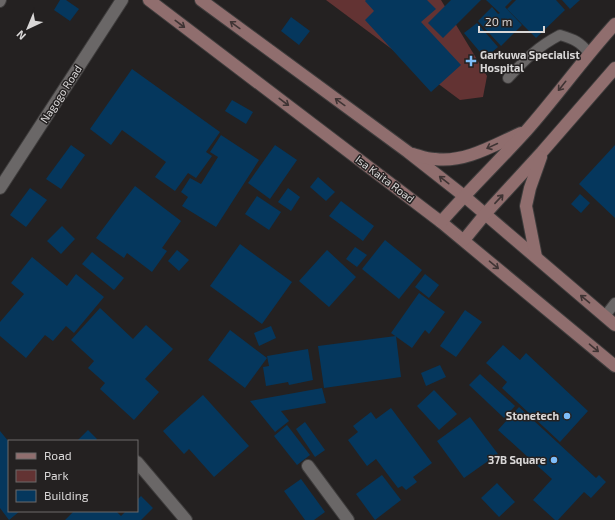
<svg xmlns="http://www.w3.org/2000/svg" width="615" height="520" font-family="'Exo 2',sans-serif">
<style>
.green{fill:#633333}
.building{fill:#05375d}
.lines{fill:none;stroke-linecap:round;stroke-linejoin:round}
.lane-casing{stroke:#3e3c3c;stroke-width:12}
.street-casing{stroke:#3e3c3c;stroke-width:14}
.secondary-casing{stroke:#3e3c3c;stroke-width:14}
.lane{stroke:#6a6767;stroke-width:10}
.street{stroke:#6a6767;stroke-width:12}
.secondary{stroke:#906e6e;stroke-width:12}
.oneway{stroke:#3f3434}
.poi-dot{fill:#7ebdf9;stroke:#242121;stroke-width:1.5}
.labels{text-anchor:middle;stroke-width:3;stroke-linejoin:round;paint-order:stroke}
.poi-label{font-size:11px;font-weight:bold;fill:#d9d7d7;stroke:#242121;text-anchor:end}
.street-label{font-size:11px;fill:#d9d7d7;stroke:#242121}
</style>
<rect width="100%" height="100%" fill="#242121"/>
<!-- green -->
<path class="green" d="M326,0H441L487,76L483,97L460,100Z"/>
<!-- building -->
<g class="building">
<path d="M60,0H66L79,9L70,21L54,10Z"/>
<path d="M366,0H427L436,9L421,22L461,65L431,92L365,20L374,11L365,1Z"/>
<path d="M451,0H481L443,38L428,23Z"/>
<path d="M486,0H512L505,7L522,25L501,46L478,21L492,7L498,14L500,13Z"/>
<path d="M516,0H556L565,10L536,38L507,9Z"/>
<path d="M562,0H580L570,9Z"/>
<path d="M291,17L310,31L299,45L281,31Z"/>
<path d="M477,23L498,47L485,58L464,33Z"/>
<path d="M132,69L220,132L206,152L212,156L196,178L188,173L175,191L155,177L166,162L122,130L111,145L90,129Z"/>
<path d="M232,100L253,112L246,124L225,111Z"/>
<path d="M221,135L259,160L216,227L182,206L188,197L181,192L190,178L201,184L218,157L210,152Z"/>
<path d="M71,145L85,155L61,189L46,179Z"/>
<path d="M275,145L297,160L270,199L248,183Z"/>
<path d="M615,145V218L579,184Z"/>
<path d="M318,177L335,192L326,201L310,187Z"/>
<path d="M135,186L181,221L162,248L167,251L152,272L127,253L124,258L96,238Z"/>
<path d="M30,188L47,200L26,227L10,215Z"/>
<path d="M288,188L300,197L291,211L278,202Z"/>
<path d="M580,194L590,203L581,213L571,204Z"/>
<path d="M257,196L281,212L269,230L245,214Z"/>
<path d="M341,201L374,226L363,241L329,216Z"/>
<path d="M62,226L75,239L61,254L47,241Z"/>
<path d="M385,240L422,270L399,299L362,269Z"/>
<path d="M240,244L292,282L262,324L210,286Z"/>
<path d="M355,247L367,255L357,267L346,259Z"/>
<path d="M177,250L189,260L179,271L168,261Z"/>
<path d="M327,250L356,277L329,307L299,281Z"/>
<path d="M92,252L124,278L114,290L82,264Z"/>
<path d="M32,257L67,286L76,274L104,297L74,333L66,326L53,341L45,335L26,358L0,336V322L24,294L11,283Z"/>
<path d="M425,274L439,285L429,298L415,287Z"/>
<path d="M419,293L445,312L429,334L425,330L412,348L391,333Z"/>
<path d="M100,308L133,339L146,325L173,349L145,379L159,392L134,420L100,389L105,383L88,368L94,361L71,340Z"/>
<path d="M465,310L482,322L456,357L440,346Z"/>
<path d="M271,326L276,338L259,346L254,333Z"/>
<path d="M230,330L267,358L245,388L208,360Z"/>
<path d="M396,336L401,377L324,388L318,346Z"/>
<path d="M503,345L520,360L526,353L588,411L560,442L502,388L507,382L486,363Z"/>
<path d="M308,349L313,380L289,385L288,382L266,386L263,367L269,366L267,356Z"/>
<path d="M440,365L446,377L426,386L421,373Z"/>
<path d="M480,374L515,406L504,418L469,385Z"/>
<path d="M322,388L326,403L281,411L289,421L275,432L250,401Z"/>
<path d="M434,390L457,414L439,430L417,406Z"/>
<path d="M203,395L249,446L214,477L189,449L184,454L163,431Z"/>
<path d="M519,407L596,478L599,475L606,482L591,498L584,492L558,520H555L533,500L552,479L498,430Z"/>
<path d="M391,408L432,463L413,477L417,482L406,490L402,486L398,488L376,459L367,466L348,440L358,432L353,426L371,412L376,419Z"/>
<path d="M470,417L498,454L464,478L437,441Z"/>
<path d="M305,422L325,450L315,457L296,429Z"/>
<path d="M287,425L310,455L297,465L274,436Z"/>
<path d="M88,430L97,439L95,441H79L78,440Z"/>
<path d="M0,431L9,442V511H20L9,520L0,508Z"/>
<path d="M382,475L401,500L375,520L356,494Z"/>
<path d="M301,479L325,512L314,520H305L284,491Z"/>
<path d="M497,483L515,502L499,517L481,498Z"/>
<path d="M141,496L153,508L141,520H65L74,511H116L121,516L126,511H137V500Z"/>
</g>
<g class="lines">
<defs>
<g id="lane">
<path d="M0,2L1,0"/>
<path d="M508,78C526,59 537,47 560,35C574,39 580,42 589,53"/>
<path d="M605,316L615,303"/>
</g>
<g id="street">
<path d="M0,188L122,0"/>
<path d="M137,462L186,520"/>
<path d="M308,466L348,520"/>
</g>
<g id="secondary">
<path d="M149,0L441,222L615,366"/>
<path d="M201,0L408,152L464,196L615,325"/>
<path d="M413,154C420,156 427,159 435,159C465,163 494,145 521,133"/>
<path d="M441,222C469,190 499,161 527,130C557,96 584,58 615,24"/>
<path d="M464,240L486,213L542,152L615,68"/>
<path d="M536,257L526,206L530,188L541,157"/>
</g>
</defs>
<!-- lane casing -->
<use href="#lane" class="lane-casing"/>
<!-- street casing -->
<use href="#street" class="street-casing"/>
<!-- secondary casing -->
<use href="#secondary" class="secondary-casing"/>
<!-- lane -->
<use href="#lane" class="lane"/>
<!-- street -->
<use href="#street" class="street"/>
<!-- secondary -->
<use href="#secondary" class="secondary"/>
</g>
<!-- one-way arrows -->
<defs><path id="oneway-shaft" d="M-6 0H5M1.5-3L5.5 0L1.5 3" fill="none" stroke-width="1.6" stroke-linecap="round" stroke-linejoin="round"/></defs>
<g class="oneway">
<use href="#oneway-shaft" transform="translate(180 24) rotate(37)"/>
<use href="#oneway-shaft" transform="translate(235 25) rotate(-144)"/>
<use href="#oneway-shaft" transform="translate(562 86) rotate(129)"/>
<use href="#oneway-shaft" transform="translate(284 102) rotate(37)"/>
<use href="#oneway-shaft" transform="translate(340 102) rotate(-144)"/>
<use href="#oneway-shaft" transform="translate(492 146) rotate(155)"/>
<use href="#oneway-shaft" transform="translate(444 180) rotate(-142)"/>
<use href="#oneway-shaft" transform="translate(499 199) rotate(-47)"/>
<use href="#oneway-shaft" transform="translate(494 265) rotate(40)"/>
<use href="#oneway-shaft" transform="translate(585 299) rotate(-140)"/>
<use href="#oneway-shaft" transform="translate(594 348) rotate(40)"/>
</g>
<!-- markers -->
<g class="poi-dot">
<path d="M469 55h4v4h4v4h-4v4h-4v-4h-4v-4h4z"/>
<circle cx="567" cy="416" r="4"/>
<circle cx="554" cy="460" r="4"/>
</g>
<g class="labels">
<!-- poi labels -->
<g class="poi-label">
<text x="480" y="59" text-anchor="start">Garkuwa Specialist<tspan x="480" dy="13">Hospital</tspan></text>
<text x="559" y="420">Stonetech</text>
<text x="546" y="464">37B Square</text>
</g>
<!-- street labels -->
<g class="street-label">
<text transform="translate(61 94) rotate(-57)" y="4">Nagogo Road</text>
<text transform="translate(385 179) rotate(37)" y="4">Isa Kaita Road</text>
</g>
</g>
<!-- legend -->
<rect x="8" y="440" width="130" height="72" fill="#242121" stroke="#6c6a6a"/>
<rect x="16" y="453" width="20" height="6" fill="#906e6e" stroke="#6c6a6a"/>
<text x="44" y="460" font-size="12" fill="#d9d7d7">Road</text>
<rect x="16" y="470" width="20" height="12" fill="#633333" stroke="#6c6a6a"/>
<text x="44" y="480" font-size="12" fill="#d9d7d7">Park</text>
<rect x="16" y="490" width="20" height="12" fill="#05375d" stroke="#6c6a6a"/>
<text x="44" y="500" font-size="12" fill="#d9d7d7">Building</text>
<!-- north arrow -->
<g transform="translate(28 28) rotate(224)" stroke="#242121" stroke-width="3" paint-order="stroke">
<path d="M0-3L7 15L0 10L-7 15Z" fill="#d9d7d7"/>
<text y="-6" font-size="11" font-weight="bold" text-anchor="middle" fill="#d9d7d7">N</text>
</g>
<!-- scale -->
<path d="M479 26v6h65v-6" fill="none" stroke="#d9d7d7" stroke-width="2"/>
<text x="485" y="26" font-size="12" fill="#d9d7d7" stroke="#242121" stroke-width="3" paint-order="stroke">20 m</text>
</svg>
